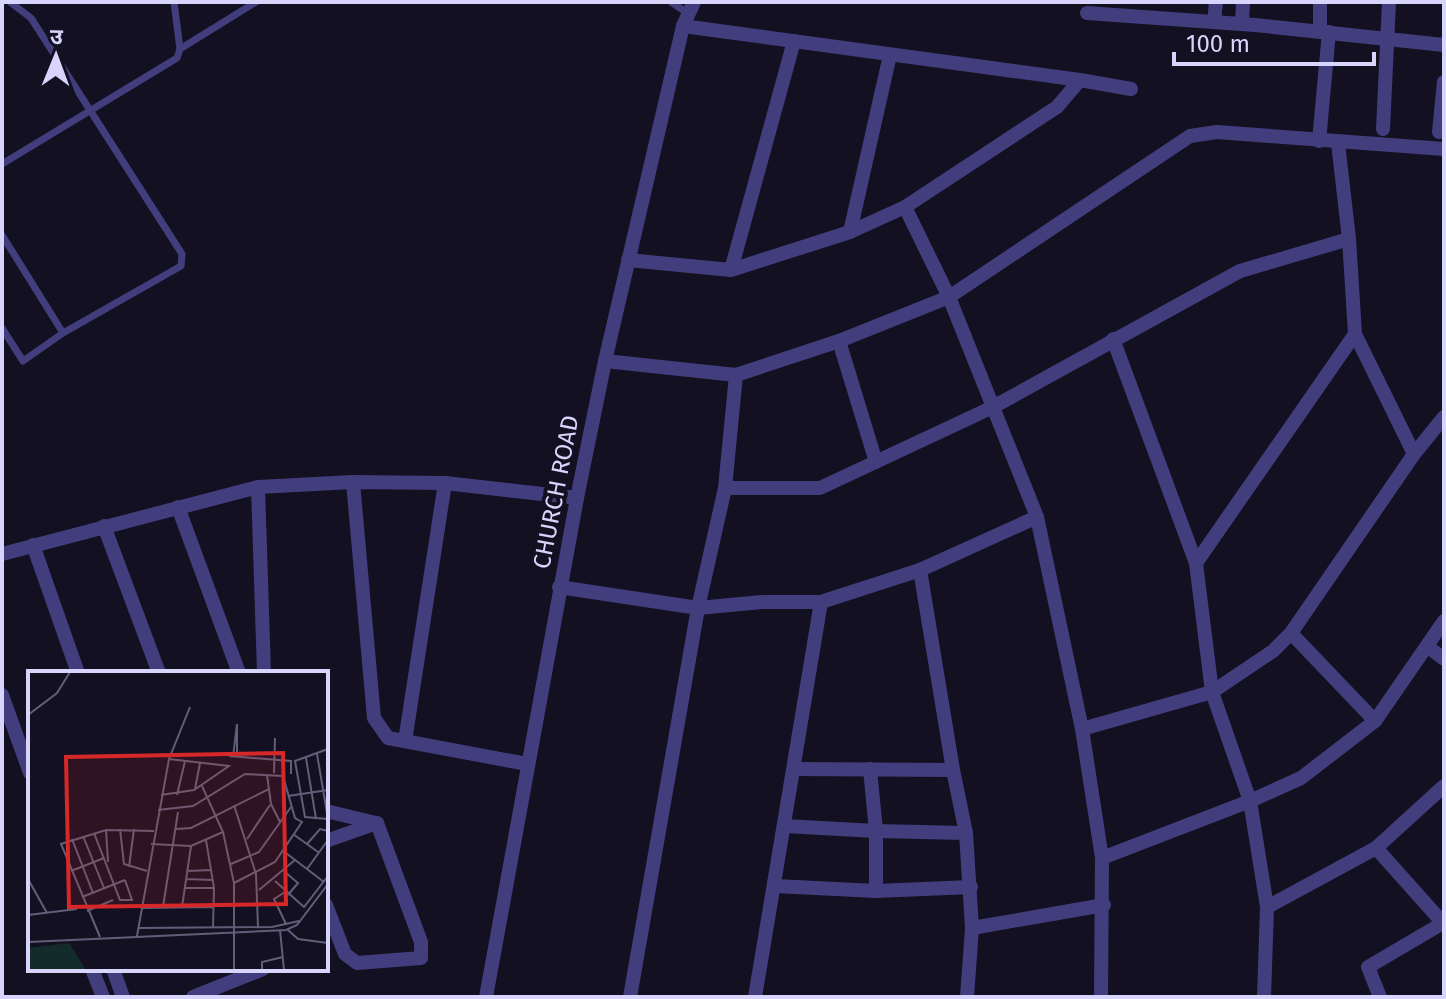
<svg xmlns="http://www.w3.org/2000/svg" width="1446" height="999" font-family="'Fira Sans','Noto Sans Devanagari',sans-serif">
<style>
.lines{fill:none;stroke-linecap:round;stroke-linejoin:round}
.lane{stroke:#423e7d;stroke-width:7}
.street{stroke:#423e7d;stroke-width:14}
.labels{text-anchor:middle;stroke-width:8;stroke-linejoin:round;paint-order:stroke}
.street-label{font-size:24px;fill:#d9d4fb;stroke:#131022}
.inset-road{fill:none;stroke:#625e79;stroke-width:2}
.view{fill:#d62828;fill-opacity:0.15;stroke:#d62828;stroke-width:4}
.inset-edge{fill:none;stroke:#d9d4fb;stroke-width:4}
</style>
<rect width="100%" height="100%" fill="#131022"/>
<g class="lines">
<!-- lane -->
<g class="lane">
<path d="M671,2L689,14"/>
<path d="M180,49L256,2"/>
<path d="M2,164L177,58L180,49L174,2"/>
<path d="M2,235L63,333"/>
<path d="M2,328L23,361L63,333L181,266L182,254L31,18L10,2"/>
</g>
<!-- street -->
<g class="street">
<path d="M1087,13L1255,25L1444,45"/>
<path d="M1214,22L1216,2"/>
<path d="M1242,24L1243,2"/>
<path d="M1320,31V2"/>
<path d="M1080,80L1131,89"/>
<path d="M1383,129L1389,2"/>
<path d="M1439,132L1444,82"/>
<path d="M1319,141L1329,32"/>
<path d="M1338,143L1349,239L1355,334L1414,454"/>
<path d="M905,207L949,297L1037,517L1082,729L1102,858L1101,997"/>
<path d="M850,232L890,55"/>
<path d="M628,260L731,270L850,232L905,207L1057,107L1080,80L683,26"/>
<path d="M731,270L794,41"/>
<path d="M1113,339L1196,563L1212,692L1250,801L1267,907L1264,997"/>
<path d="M839,341L876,462"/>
<path d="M605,361L736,375L839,341L949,297L1190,136L1217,132L1444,149"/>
<path d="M353,482L374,718L388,738L527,764"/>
<path d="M258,487L264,673"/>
<path d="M725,488H820L993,407L1240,271L1349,239"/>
<path d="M178,507L239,673"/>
<path d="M104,526L159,673"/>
<path d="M33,545L78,673"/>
<path d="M2,554L258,487L353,482L445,483L577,498"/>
<path d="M1196,563L1355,334"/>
<path d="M920,570L953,770L966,833L972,928L967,997"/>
<path d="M559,587L698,608L762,602H821L920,570L1037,517"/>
<path d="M1291,633L1375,721"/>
<path d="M1427,646L1444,659"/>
<path d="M2,695L30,773"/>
<path d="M1082,729L1212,692L1273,651L1291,633L1414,454L1444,417"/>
<path d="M405,741L445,483"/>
<path d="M794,769L953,770"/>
<path d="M870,769L876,831V891"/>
<path d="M326,811L376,823"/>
<path d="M784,826L876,831L966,833"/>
<path d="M326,841L377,823"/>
<path d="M1376,848L1444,924"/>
<path d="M1102,858L1250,801L1301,778L1375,721L1444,621"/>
<path d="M775,886L876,891L971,887"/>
<path d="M326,905L345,954L357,963L421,958V942L377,823"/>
<path d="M1267,907L1376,848L1444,786"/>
<path d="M972,928L1104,905"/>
<path d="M92,969L103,997"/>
<path d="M113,969L123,997"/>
<path d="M193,997L263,969"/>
<path d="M486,997L577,498L605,361L683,26L694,2"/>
<path d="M630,997L698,608L725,488L736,375"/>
<path d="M755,997L821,602"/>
<path d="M1380,997L1368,967L1443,923"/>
</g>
</g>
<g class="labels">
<!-- street labels -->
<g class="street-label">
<text transform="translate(556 492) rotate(-79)" y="8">CHURCH ROAD</text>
</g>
</g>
<!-- overview -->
<g transform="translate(28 671)">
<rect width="300" height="300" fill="#131022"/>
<path d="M41,272L58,299H0V277Z" fill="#132b2b"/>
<path class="inset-road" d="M0,44L29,22L42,1M300,78L267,90L277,146L300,148M289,83L300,148M201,85L263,90V103M205,86L209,53V85M278,87L288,148M246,102L247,67M239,104L243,133L252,151M174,115L195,161L206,212V299M167,118L172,92M133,124L166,119L201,95L141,88M149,124L157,90M260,125L300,119M206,134L228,203L230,256M130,139L165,135L217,103L255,105L267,147L274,151L247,191L206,212M92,158L96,193L119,200M148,158L163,157L241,118M78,159L80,191M66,162L92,229H104L97,209M265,163L290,181M55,165L76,217M44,168L65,222M219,168L242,134M178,169L186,217L185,257M123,173L163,175L195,161M279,173L292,158L300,160M254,179L296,211M203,193L231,181L263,136M101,196L106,158M279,198L300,169M43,200L76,187M159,200L183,199M257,201L270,212L260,224M0,208L19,242M158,208L185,209M247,210L276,236L300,205M157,217H186M231,219L267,189M257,221L246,228L258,253M54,226L97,209M135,236L150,141M154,236L163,175M113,237L186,236M59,240L85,229M0,244L49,238M110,257L244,256L271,250M252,259L256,299M260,259L270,268L300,272M109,265L141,88L162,36M72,266L33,173L78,159L126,160M0,271L258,259L269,254L300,213M234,299V291L255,286"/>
<path class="view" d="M255,82L258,233L41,236L38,86Z"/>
<rect width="300" height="300" class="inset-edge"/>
</g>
<!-- border -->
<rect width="1446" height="999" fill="none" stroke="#d9d4fb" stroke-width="8"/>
<!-- north arrow -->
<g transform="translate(56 56) rotate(1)" stroke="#131022" stroke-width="6" paint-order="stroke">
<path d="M0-6L14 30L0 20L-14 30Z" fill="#d9d4fb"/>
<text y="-12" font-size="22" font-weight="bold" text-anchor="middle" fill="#d9d4fb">उ</text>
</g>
<!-- scale -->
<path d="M1174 52v12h200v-12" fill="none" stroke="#d9d4fb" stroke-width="4"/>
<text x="1186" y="52" font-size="24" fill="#d9d4fb" stroke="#131022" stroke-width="6" paint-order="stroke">100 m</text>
</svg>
